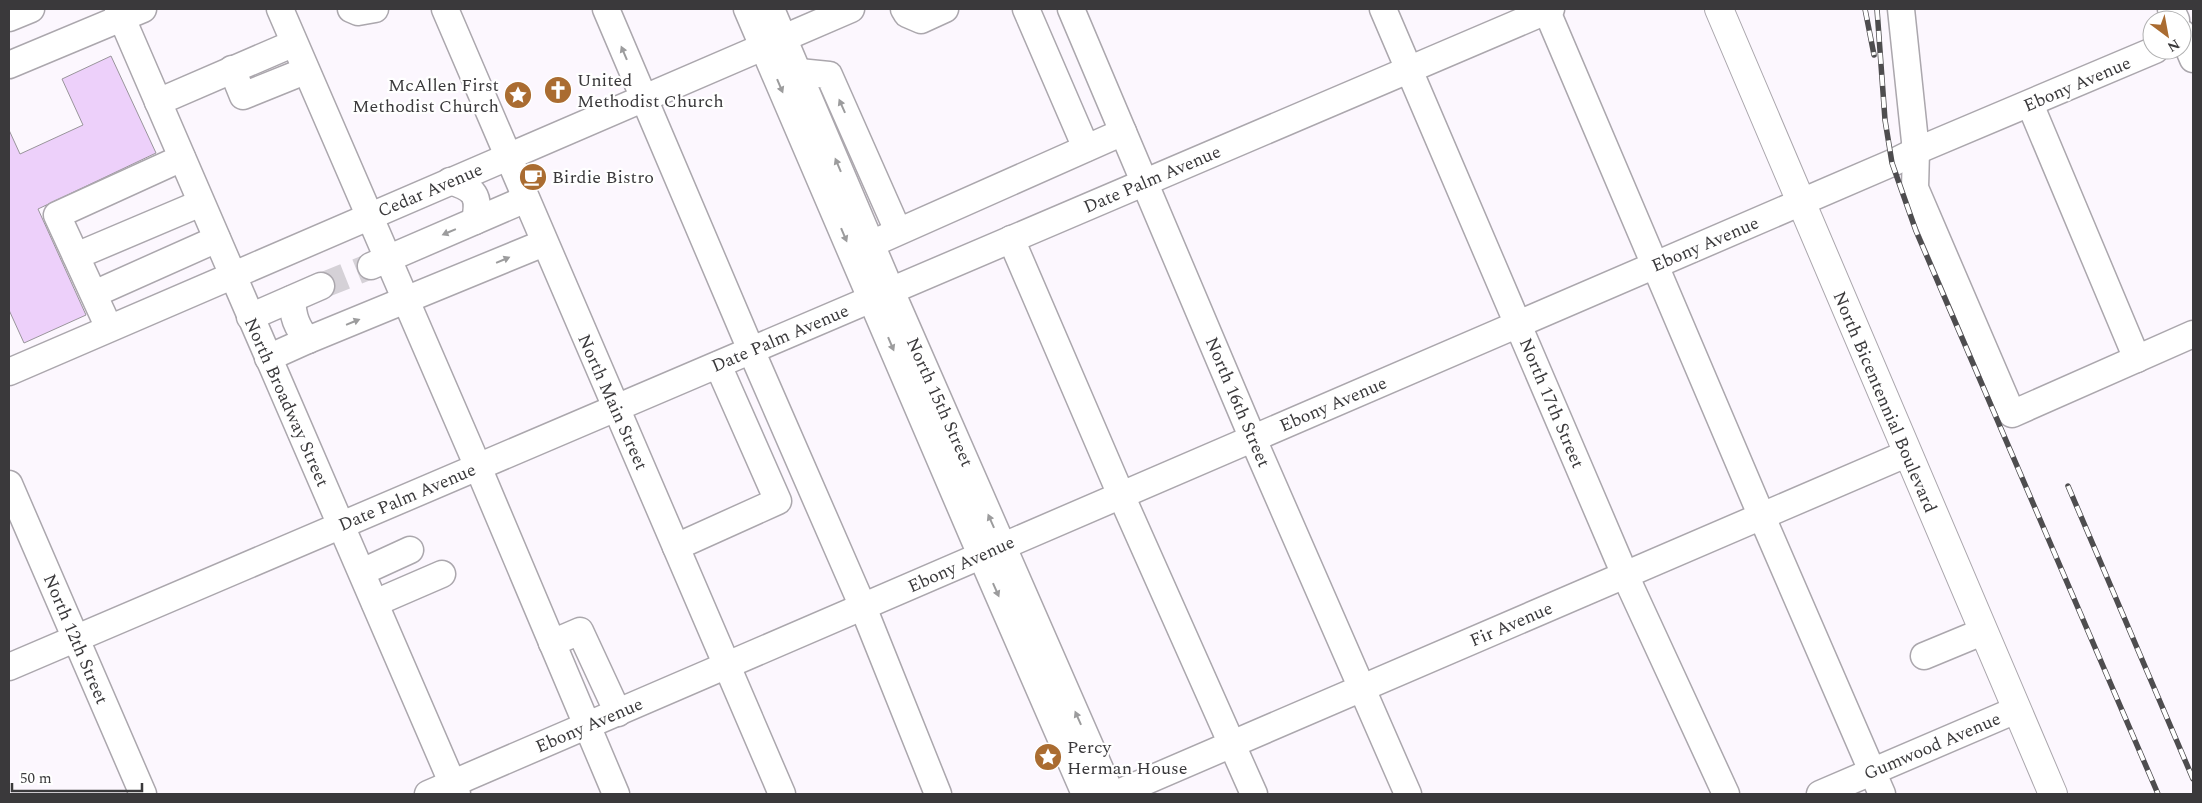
<svg xmlns="http://www.w3.org/2000/svg" width="2202" height="803" font-family="Spectral,serif">
<style>
.building{fill:#edd0fa;stroke:#99959b}
.lines{fill:none;stroke-linecap:round;stroke-linejoin:round}
.minor-tunnel{stroke:#d5d1d7;stroke-width:26;stroke-dasharray:26 13;stroke-linecap:butt}
.minor-casing{stroke:#aba7ad;stroke-width:29}
.major-casing{stroke:#aba7ad;stroke-width:30}
.minor{stroke:#fff;stroke-width:26}
.major{stroke:#fff;stroke-width:28}
.rail-casing{stroke:#4e4d4f;stroke-width:5.5}
.rail{stroke:#fff;stroke-width:4;stroke-dasharray:11;stroke-linecap:butt}
.oneway{fill:#9c9c9d}
.labels{text-anchor:middle;stroke-width:4.5;stroke-linejoin:round;paint-order:stroke}
.poi-label{font-size:18px;fill:#3a393b;stroke:#fff;text-anchor:start}
.street-label{font-size:18px;fill:#3a393b;stroke:#fff}
</style>
<rect width="100%" height="100%" fill="#fcf7fe"/>
<!-- building -->
<path class="building" d="M111,56L156,153L38,209L86,315L24,343L9,310V130L20,154L83,125L62,79Z"/>
<g class="lines">
<!-- minor-tunnel -->
<path class="minor-tunnel" d="M321,286L371,266"/>
<defs>
<g id="minor">
<path d="M118,9L457,794"/>
<path d="M280,9L478,467L616,794"/>
<path d="M351,9L358,12L375,9"/>
<path d="M445,9L782,794"/>
<path d="M606,9L751,350L863,607L938,794"/>
<path d="M747,9L981,555L1085,794"/>
<path d="M771,9L891,291L1111,794"/>
<path d="M904,9L907,14L921,20L945,9"/>
<path d="M1026,9L1086,148"/>
<path d="M1071,9L1253,439L1408,794"/>
<path d="M1383,9L1625,575L1726,794"/>
<path d="M1546,9L1762,517L1882,794"/>
<path d="M1901,9L1916,151L1915,188L2012,414L2193,334"/>
<path d="M2171,9L2176,20"/>
<path d="M9,18L31,9"/>
<path d="M2182,33L2193,59"/>
<path d="M9,65L143,9"/>
<path d="M232,69L243,96L295,75"/>
<path d="M799,72L829,75L898,231"/>
<path d="M158,102L283,48"/>
<path d="M2030,104L2137,359"/>
<path d="M450,181C475,189 480,195 475,221"/>
<path d="M1011,239L1121,495L1254,794"/>
<path d="M871,244L1123,132"/>
<path d="M76,256L201,203"/>
<path d="M371,266L526,199"/>
<path d="M94,294L217,239"/>
<path d="M292,299C293,316 296,327 308,340"/>
<path d="M250,317L321,286"/>
<path d="M109,328L57,215L182,158"/>
<path d="M268,358L308,340L544,243"/>
<path d="M9,372L851,9"/>
<path d="M9,484L143,794"/>
<path d="M676,547L778,501L718,365"/>
<path d="M362,572L410,550"/>
<path d="M375,603L442,574"/>
<path d="M552,643L580,631L618,713"/>
<path d="M1924,656L1982,632"/>
<path d="M9,667L1551,9"/>
<path d="M428,794L1892,163L1916,151L2155,50"/>
<path d="M1116,794L1906,454"/>
<path d="M1820,794L2016,710"/>
</g>
<path id="major" d="M1719,9L2053,794"/>
</defs>
<!-- minor casing -->
<use href="#minor" class="minor-casing"/>
<!-- major casing -->
<use href="#major" class="major-casing"/>
<!-- minor -->
<use href="#minor" class="minor"/>
<!-- major -->
<use href="#major" class="major"/>
<defs>
<g id="rail">
<path d="M1865,9L1874,55"/>
<path d="M1877,9L1885,120L1892,163L1916,231L2158,794"/>
<path d="M2068,486L2193,779"/>
</g>
</defs>
<!-- rail casing -->
<use href="#rail" class="rail-casing"/>
<!-- rail -->
<use href="#rail" class="rail"/>
</g>
<!-- one-way arrows -->
<defs><path id="oneway-solid" d="M-6-.8H1V-3.2L6.5 0L1 3.2V.8H-6Z" transform="scale(1.25)"/></defs>
<g class="oneway">
<use href="#oneway-solid" transform="translate(624 53) rotate(-113)"/>
<use href="#oneway-solid" transform="translate(780 86) rotate(67)"/>
<use href="#oneway-solid" transform="translate(842 106) rotate(-114)"/>
<use href="#oneway-solid" transform="translate(838 165) rotate(-113)"/>
<use href="#oneway-solid" transform="translate(449 232) rotate(157)"/>
<use href="#oneway-solid" transform="translate(844 235) rotate(67)"/>
<use href="#oneway-solid" transform="translate(503 260) rotate(-23)"/>
<use href="#oneway-solid" transform="translate(353 322) rotate(-22)"/>
<use href="#oneway-solid" transform="translate(891 344) rotate(67)"/>
<use href="#oneway-solid" transform="translate(991 521) rotate(-114)"/>
<use href="#oneway-solid" transform="translate(996 590) rotate(66)"/>
<use href="#oneway-solid" transform="translate(1078 718) rotate(-114)"/>
</g>
<!-- icons -->
<defs>
<symbol id="church-disc" viewBox="-11 -11 22 22"><circle r="9.5" fill="#aa6c31" stroke="#fff"/><path d="M-1.2-6h2.4v3.5h3.3v2.4h-3.3V6h-2.4V-.1h-3.3v-2.4h3.3Z" fill="#fff"/></symbol>
<symbol id="sight-disc" viewBox="-11 -11 22 22"><circle r="9.5" fill="#aa6c31" stroke="#fff"/><path d="M0-6L1.8-2.2L6-1.7L2.9 1.2L3.7 5.4L0 3.3L-3.7 5.4L-2.9 1.2L-6-1.7L-1.8-2.2Z" fill="#fff"/></symbol>
<symbol id="cafe-disc" viewBox="-11 -11 22 22"><circle r="9.5" fill="#aa6c31" stroke="#fff"/><path d="M-5.5-4.5H6V0H3Q3 3.5 0 3.5H-2.5Q-5.5 3.5-5.5 0ZM3-3.2v2h1.7v-2ZM-6 4.5H4V6H-6Z" fill="#fff"/></symbol>
</defs>
<g fill-rule="evenodd">
<use href="#church-disc" x="542" y="74" width="32" height="32"/>
<use href="#sight-disc" x="502" y="79" width="32" height="32"/>
<use href="#cafe-disc" x="517" y="161" width="32" height="32"/>
<use href="#sight-disc" x="1032" y="741" width="32" height="32"/>
</g>
<g class="labels">
<!-- poi labels -->
<g class="poi-label">
<text x="577" y="86">United<tspan x="577" dy="21">Methodist Church</tspan></text>
<text x="499" y="91" text-anchor="end">McAllen First<tspan x="499" dy="21">Methodist Church</tspan></text>
<text x="552" y="183">Birdie Bistro</text>
<text x="1067" y="753">Percy<tspan x="1067" dy="21">Herman House</tspan></text>
</g>
<!-- street labels -->
<g class="street-label">
<text transform="translate(2077 84) rotate(-23)" y="6">Ebony Avenue</text>
<text transform="translate(1152 179) rotate(-23)" y="6">Date Palm Avenue</text>
<text transform="translate(430 190) rotate(-23)" y="6">Cedar Avenue</text>
<text transform="translate(1705 244) rotate(-23)" y="6">Ebony Avenue</text>
<text transform="translate(780 338) rotate(-23)" y="6">Date Palm Avenue</text>
<text transform="translate(287 402) rotate(66)" y="6">North Broadway Street</text>
<text transform="translate(613 402) rotate(66)" y="6">North Main Street</text>
<text transform="translate(940 402) rotate(66)" y="6">North 15th Street</text>
<text transform="translate(1238 402) rotate(67)" y="6">North 16th Street</text>
<text transform="translate(1885 402) rotate(67)" y="6">North Bicentennial Boulevard</text>
<text transform="translate(1552 403) rotate(67)" y="6">North 17th Street</text>
<text transform="translate(1333 404) rotate(-23)" y="6">Ebony Avenue</text>
<text transform="translate(407 497) rotate(-23)" y="6">Date Palm Avenue</text>
<text transform="translate(961 564) rotate(-24)" y="6">Ebony Avenue</text>
<text transform="translate(1511 624) rotate(-23)" y="6">Fir Avenue</text>
<text transform="translate(76 639) rotate(67)" y="6">North 12th Street</text>
<text transform="translate(589 725) rotate(-23)" y="6">Ebony Avenue</text>
<text transform="translate(1932 746) rotate(-23)" y="6">Gumwood Avenue</text>
</g>
</g>
<!-- border -->
<rect width="2202" height="803" fill="none" stroke="#3a393b" stroke-width="20"/>
<!-- north arrow -->
<g transform="translate(2167 35) rotate(148)"><circle r="24" fill="#ffffff" stroke="#b0b0b1"/>
<path d="M0-4L9 19L0 12L-9 19Z" fill="#aa6c31"/>
<text y="-8" font-size="14" font-weight="bold" text-anchor="middle" fill="#3a393b">N</text>
</g>
<!-- scale -->
<path d="M12 783v8h130v-8" fill="none" stroke="#3a393b" stroke-width="2.5"/>
<text x="20" y="783" font-size="15" fill="#3a393b" stroke="#ffffff" stroke-width="4" paint-order="stroke">50 m</text>
</svg>
